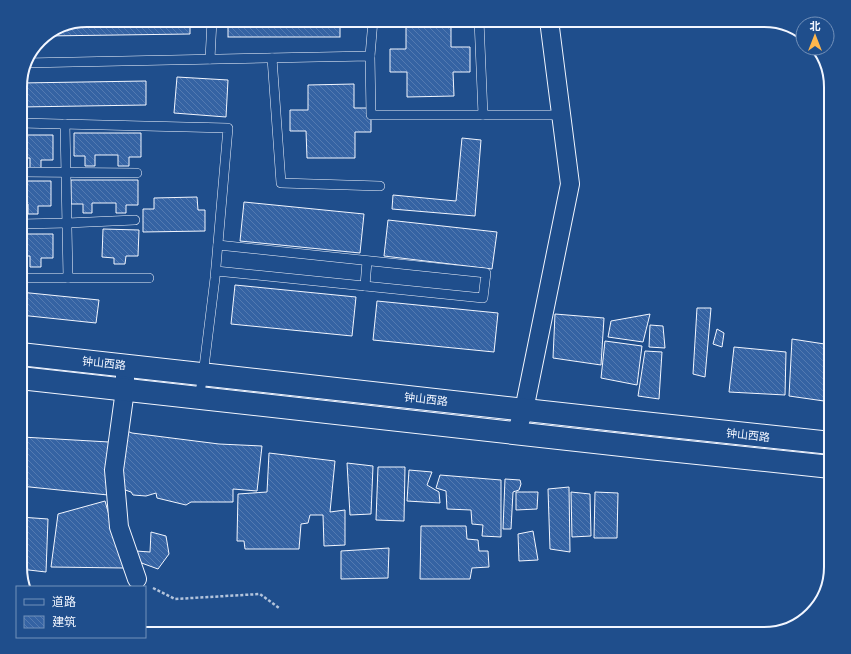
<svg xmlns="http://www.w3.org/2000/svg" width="851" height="654" font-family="Overpass,'Noto Sans SC',sans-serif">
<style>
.building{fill:url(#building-back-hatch);stroke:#f2f6ff}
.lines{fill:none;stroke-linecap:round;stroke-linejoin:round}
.lane-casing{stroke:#f2f6ff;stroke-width:10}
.street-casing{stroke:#f2f6ff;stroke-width:20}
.secondary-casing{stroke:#f2f6ff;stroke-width:24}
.path{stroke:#b3c4dc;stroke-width:2.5;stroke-dasharray:3 2;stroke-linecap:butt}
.lane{stroke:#1f4e8c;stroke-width:9}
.street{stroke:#1f4e8c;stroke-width:18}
.secondary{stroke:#1f4e8c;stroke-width:22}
.labels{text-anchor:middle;stroke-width:3;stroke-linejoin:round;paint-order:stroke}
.street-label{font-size:11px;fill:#f2f6ff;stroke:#1f4e8c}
.rim{fill:none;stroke:#f2f6ff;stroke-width:2}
</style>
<defs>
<pattern id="building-back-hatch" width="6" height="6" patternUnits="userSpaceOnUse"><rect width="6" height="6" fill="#3563a3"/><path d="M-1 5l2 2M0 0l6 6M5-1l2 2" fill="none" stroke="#537ab1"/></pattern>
</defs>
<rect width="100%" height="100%" fill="#1f4e8c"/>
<!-- building -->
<g class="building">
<path d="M87,20H190V34L45,36Z"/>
<rect x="228" y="20" width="112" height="17"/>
<path d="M406,27H451V47H470V72H453L454,96L407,97V72H390V49H406Z"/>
<path d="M177,77L228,80L226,117L174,113Z"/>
<path d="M146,81V105L20,107V83Z"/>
<path d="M354,84V108H371V132H355V158H307L306,131H290V110H308V85Z"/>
<path d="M74,133H141V157H129V166H118V155H95V166H85V156H74Z"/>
<path d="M20,135H53V160H41V169H30V158H20Z"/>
<path d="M462,138L481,140L475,216L392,209L393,195L456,201Z"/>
<path d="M71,180H138V205H126V213H116V203H92V213H83V204H71Z"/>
<path d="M20,181H51V206H38V214H28V204H20Z"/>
<path d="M197,197L198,210H205V231L143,232V209H154V198Z"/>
<path d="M244,202L364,214L360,253L240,241Z"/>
<path d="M388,220L497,232L492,269L384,256Z"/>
<path d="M103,229L139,230L138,256H126L125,264H114V258L102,257Z"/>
<path d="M20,234H53V258H41V267H30V256H20Z"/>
<path d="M235,285L356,297L352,336L231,324Z"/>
<path d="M20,292L99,300L96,323L20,315Z"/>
<path d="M377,301L498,313L494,352L373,340Z"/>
<path d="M697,308H711L705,377L693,374Z"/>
<path d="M555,314L604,318L601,365L553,358Z"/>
<path d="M650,314L643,342L608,337L611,321Z"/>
<path d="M650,325L663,326L665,348L649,347Z"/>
<path d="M717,329L724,333L722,347L713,344Z"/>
<path d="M792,339L831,345V402L789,396Z"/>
<path d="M605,341L642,346L637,385L601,378Z"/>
<path d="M734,347L786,352L785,395L729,392Z"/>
<path d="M645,351L662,352L659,399L638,396Z"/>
<path d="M127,431L132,433L219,444L262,446L257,491L233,489V502H191L186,505L157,498L156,493L146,496L133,495L131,492L117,487Z"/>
<path d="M22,437L109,442L108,495L20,486V455Z"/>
<path d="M269,453L335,461L330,512L345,510V545L324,546L323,515H310L308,523L301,524L299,549H245L244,541H237L238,494L267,492Z"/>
<path d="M347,463L373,466L371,514L350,515Z"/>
<path d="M378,467H405L404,521L376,520Z"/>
<path d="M409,470L432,472L427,485L439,492L440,503L407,501Z"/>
<path d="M440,475L501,480V537L482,536L483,525L472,524L471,510L447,509L446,491L436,488Z"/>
<path d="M505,479L520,480L521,484L519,490L513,492L511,529H503Z"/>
<path d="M569,487L570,552L550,549L548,489Z"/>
<path d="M516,492H538L537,509L516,510Z"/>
<path d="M571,492L590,494L591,536L572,537Z"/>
<path d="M595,492L618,493L617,538H594Z"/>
<path d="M105,501L124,568L51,567L58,514Z"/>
<path d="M20,517L48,519L46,572L20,569Z"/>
<path d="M421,526H466L467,539L478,540L479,551H488L489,567L472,568L470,579H420Z"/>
<path d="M533,531L538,560L519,561L518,534Z"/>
<path d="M151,532L166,536L169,554L158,569L136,561V551L150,552Z"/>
<path d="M389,548L388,578L341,579V551Z"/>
</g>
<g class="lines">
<defs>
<g id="lane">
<path d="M479,20L483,115"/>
<path d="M370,56L373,20"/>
<path d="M272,58L281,183L380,186"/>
<path d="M210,59L212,20"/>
<path d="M25,63L370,56L371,115H562"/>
<path d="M20,123L228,128L215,278L203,375L199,398"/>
<path d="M20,172L137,173"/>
<path d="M20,224L67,223L135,220"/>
<path d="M216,271L483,298L486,273L218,245"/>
<path d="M20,278H68L65,124"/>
<path d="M68,278H149"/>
<path d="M365,286L367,261"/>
</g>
<g id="street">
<path d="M125,366V390L114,470L119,527L137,579"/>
<path d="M516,433L524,410L570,184L549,20"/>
</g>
<g id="secondary">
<path d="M20,354L652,424L831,443"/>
<path d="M20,378L649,448L831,467"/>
</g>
</defs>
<!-- lane casing -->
<use href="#lane" class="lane-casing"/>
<!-- street casing -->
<use href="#street" class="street-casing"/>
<!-- secondary casing -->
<use href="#secondary" class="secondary-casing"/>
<!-- path -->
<path class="path" d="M153,588L175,599L260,594L279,608"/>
<!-- lane -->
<use href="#lane" class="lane"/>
<!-- street -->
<use href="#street" class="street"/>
<!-- secondary -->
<use href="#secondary" class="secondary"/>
</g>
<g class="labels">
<!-- street labels -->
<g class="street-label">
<text transform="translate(104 363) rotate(6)" y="4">钟山西路</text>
<text transform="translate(426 399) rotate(6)" y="4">钟山西路</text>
<text transform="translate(748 435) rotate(6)" y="4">钟山西路</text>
</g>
</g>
<!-- crop -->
<path d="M0 0H851V654H0ZM87 27H764A60 60 0 0 1 824 87V567A60 60 0 0 1 764 627H87A60 60 0 0 1 27 567V87A60 60 0 0 1 87 27Z" fill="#1f4e8c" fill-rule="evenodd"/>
<path class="rim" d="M87 27H764A60 60 0 0 1 824 87V567A60 60 0 0 1 764 627H87A60 60 0 0 1 27 567V87A60 60 0 0 1 87 27Z"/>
<!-- legend -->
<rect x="16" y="586" width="130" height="52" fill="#1f4e8c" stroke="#7391ba"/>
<rect x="24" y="599" width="20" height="6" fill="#1f4e8c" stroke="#7391ba"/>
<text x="52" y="606" font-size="12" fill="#f2f6ff">道路</text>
<rect x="24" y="616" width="20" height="12" fill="url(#building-back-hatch)" stroke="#7391ba"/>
<text x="52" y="626" font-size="12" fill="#f2f6ff">建筑</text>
<!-- north arrow -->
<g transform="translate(815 36)"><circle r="19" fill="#1f4e8c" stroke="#7391ba"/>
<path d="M0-3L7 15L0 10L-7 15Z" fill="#ffb74d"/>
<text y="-6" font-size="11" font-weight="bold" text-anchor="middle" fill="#f2f6ff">北</text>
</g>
</svg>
